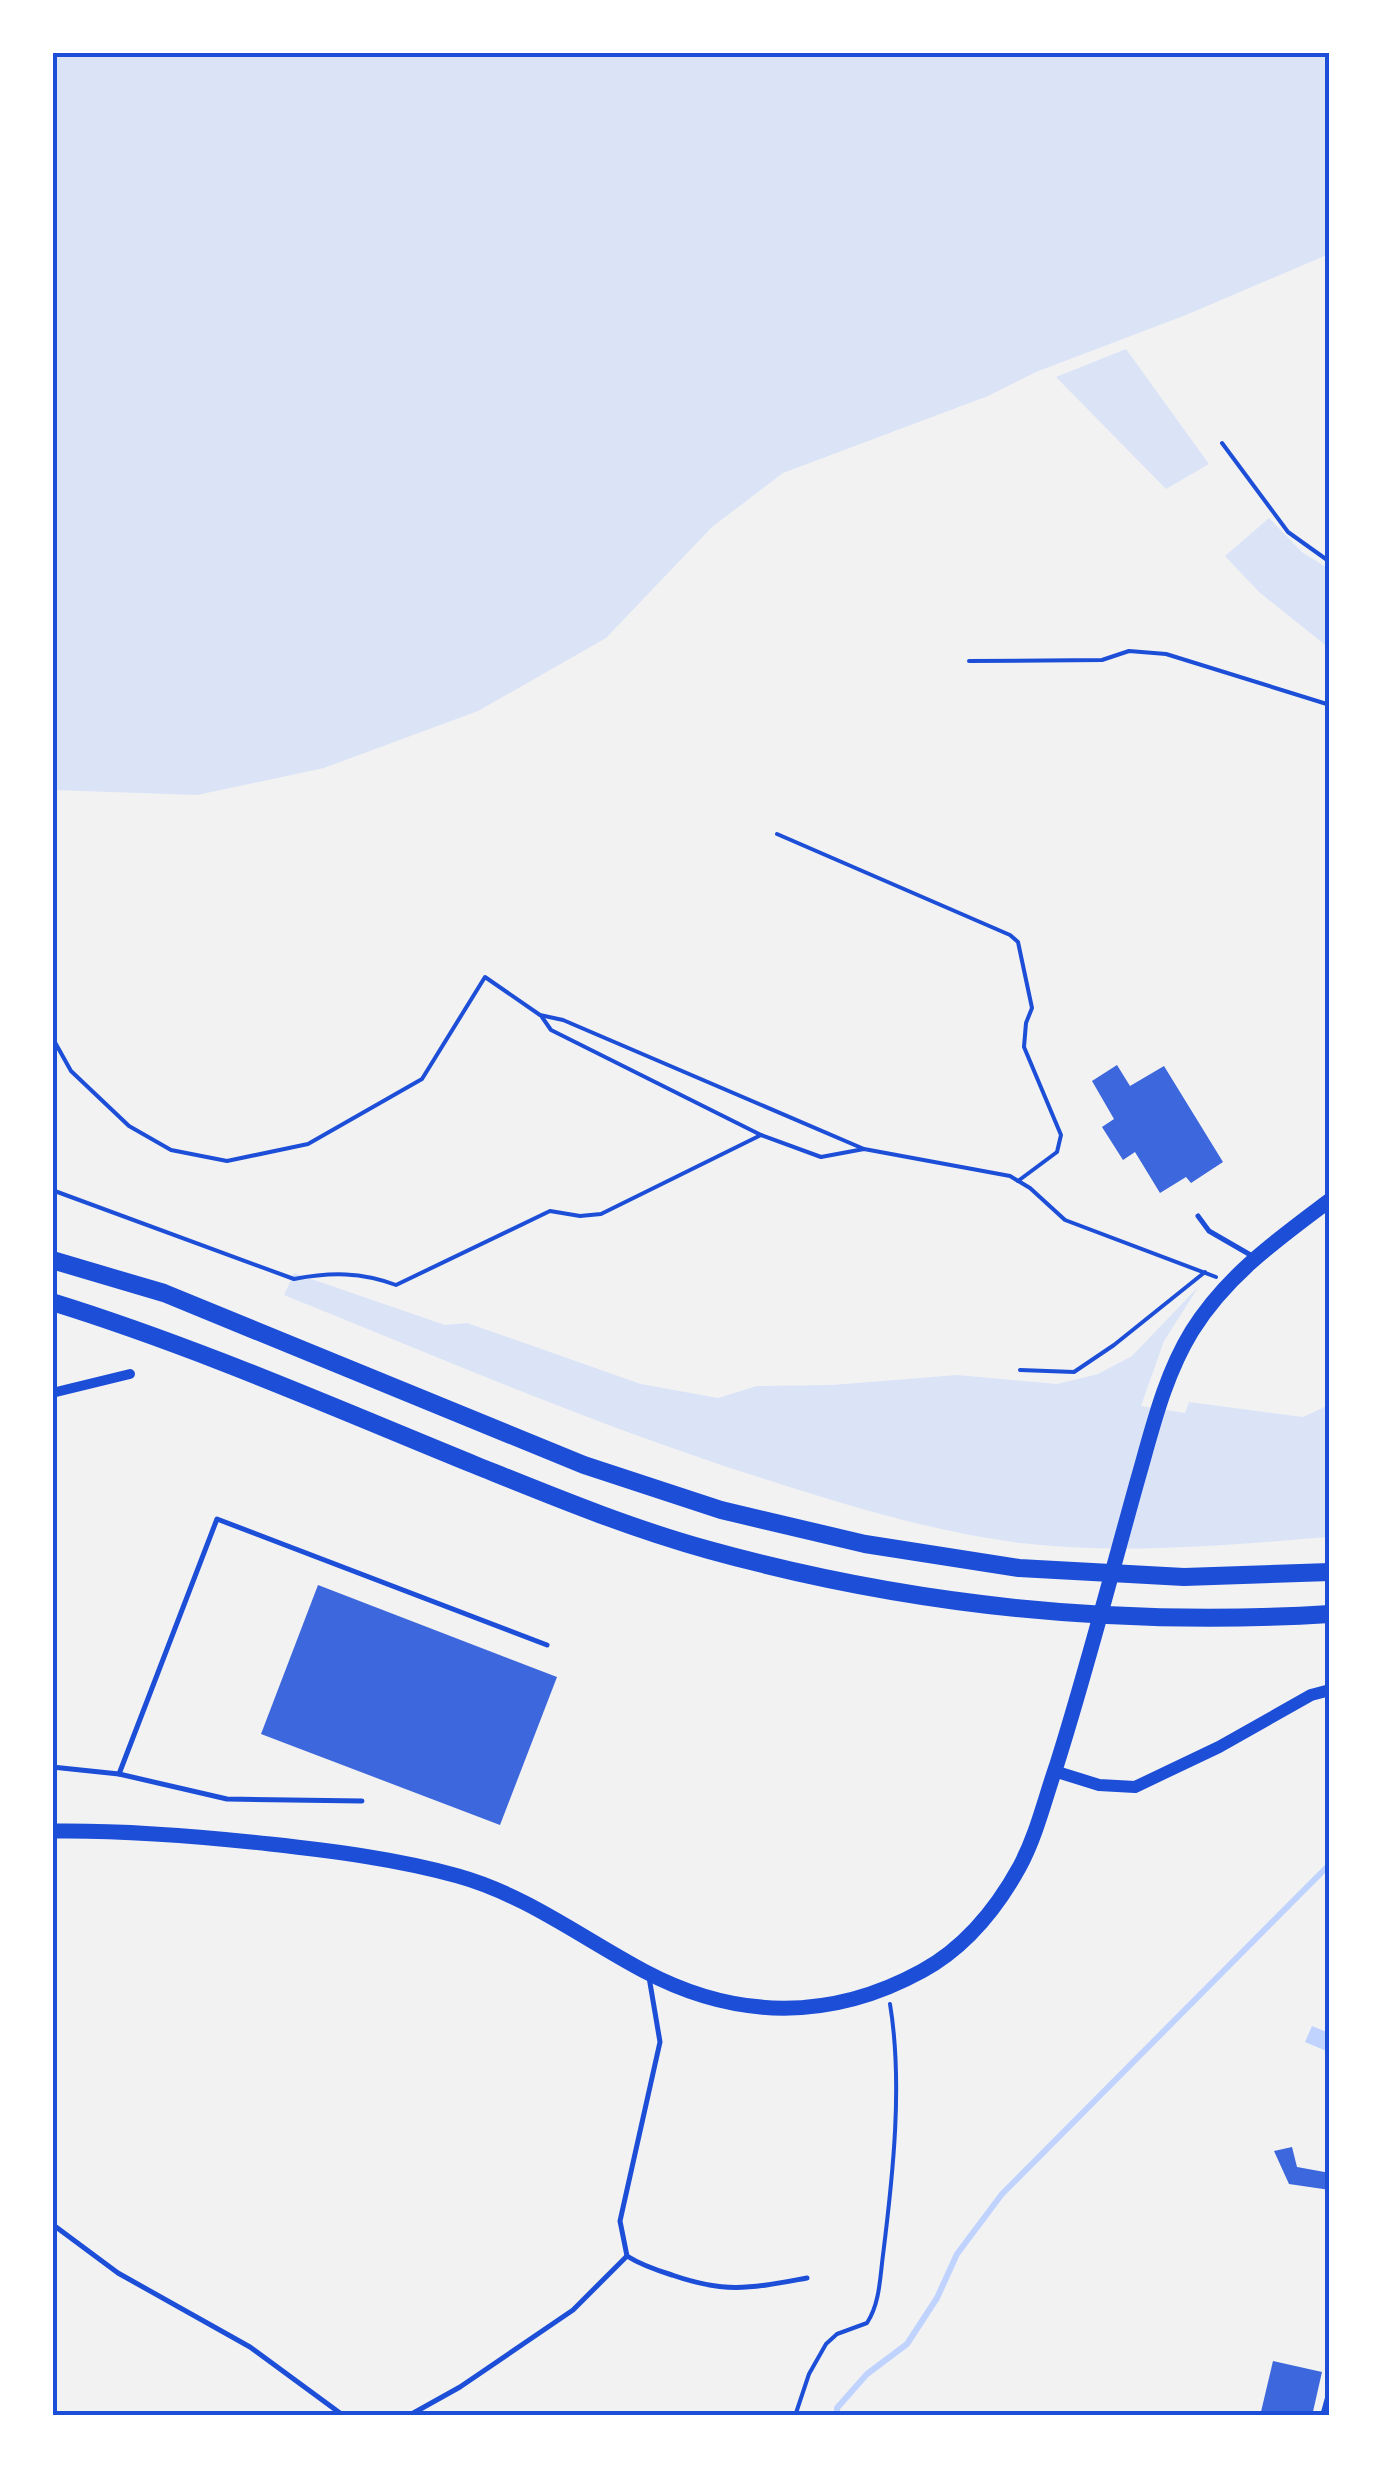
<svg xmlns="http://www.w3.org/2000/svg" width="1382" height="2468" font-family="'Sofia Sans Condensed',sans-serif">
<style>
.green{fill:#dbe4f7}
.water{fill:#bfd3fe}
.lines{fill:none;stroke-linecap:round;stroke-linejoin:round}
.stream{stroke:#bfd3fe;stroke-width:6}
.building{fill:#3d67dc}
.path{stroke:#1d4ed8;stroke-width:4}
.service{stroke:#1d4ed8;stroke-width:5}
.minor{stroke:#1d4ed8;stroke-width:10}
.tertiary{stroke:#1d4ed8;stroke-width:12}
.primary{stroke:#1d4ed8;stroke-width:15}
.motorway{stroke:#1d4ed8;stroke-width:18}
.neatline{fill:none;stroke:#1d4ed8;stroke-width:4}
</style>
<rect width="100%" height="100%" fill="#f2f2f2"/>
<!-- green -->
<g class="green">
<path d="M53,52L1329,53V254L1186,315L1036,372L988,396L783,473L712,527L606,638L478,711L324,768L197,795L53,790Z"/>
<path d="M1126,349L1209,464L1166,489L1056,377Z"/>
<path d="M1269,518L1302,552L1329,569V648L1259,592L1225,556Z"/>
<path d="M294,1273L445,1325L467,1323L641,1384L718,1398L757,1386L832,1385L957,1375L1057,1384L1098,1374L1132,1356L1199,1286L1164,1341L1141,1406L1185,1413L1189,1402L1303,1417L1329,1405V1537C1226,1545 1124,1555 1020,1543C935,1532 852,1507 771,1481C605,1429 445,1360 284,1295Z"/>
</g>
<!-- water -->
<path class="water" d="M1312,2026L1329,2033V2052L1305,2042Z"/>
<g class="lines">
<!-- stream -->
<path class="stream" d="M837,2416V2408L867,2374L907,2344L937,2298L957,2254L1002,2194L1330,1864"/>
</g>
<!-- building -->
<g class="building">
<path d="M1117,1065L1130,1086L1164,1066L1223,1162L1191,1183L1186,1177L1160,1193L1135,1152L1123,1160L1102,1127L1114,1119L1092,1081Z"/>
<path d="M318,1585L557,1677L500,1825L261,1734Z"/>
<path d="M1292,2147L1297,2167L1330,2173V2190L1289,2184L1274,2151Z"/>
<path d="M1273,2361L1322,2372L1312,2416H1260Z"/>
</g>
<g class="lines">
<!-- path -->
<g class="path">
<path d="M1222,443L1288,532L1330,562"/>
<path d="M969,661L1102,660L1129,651L1166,654L1330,705"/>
<path d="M777,834L1010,935L1018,942L1032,1008L1026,1023L1024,1047L1061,1135L1057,1152L1018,1181"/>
<path d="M542,1017L551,1030L761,1135"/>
<path d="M52,1037L71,1071L129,1126L171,1150L227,1161L308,1144L422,1079L485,977L540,1015L563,1020L864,1149"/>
<path d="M52,1190L294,1279C331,1272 361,1272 396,1285L550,1211L580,1216L601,1214L761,1135L821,1157L864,1149L1010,1176L1030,1188L1065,1220L1216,1277"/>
<path d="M1020,1370L1074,1372L1114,1345L1205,1272"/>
<path d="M795,2416L809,2374L826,2344L837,2334L867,2323C880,2303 880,2277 883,2255C893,2175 903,2083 890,2004"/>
</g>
<!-- service -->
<g class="service">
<path d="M1198,1216L1209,1231L1254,1257"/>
<path d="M52,1767L119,1774L227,1799L362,1801"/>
<path d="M119,1774L217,1519L547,1645"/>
<path d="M649,1977L660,2042L620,2221L627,2256C641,2265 656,2270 672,2275C727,2294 751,2288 807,2278"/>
<path d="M52,2224L118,2273L250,2347L344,2416"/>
<path d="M408,2416L460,2387L573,2310L627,2256"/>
</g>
<!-- minor -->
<g class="minor">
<path d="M52,1393L130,1374"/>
<path d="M1325,2416L1330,2398"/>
</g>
<!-- tertiary -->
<path class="tertiary" d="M1054,1771L1099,1785L1135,1787L1219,1747L1311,1695L1330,1690"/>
<!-- primary -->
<path class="primary" d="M52,1831C125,1830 198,1836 270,1844C333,1851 397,1859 458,1876C526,1895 582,1938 644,1971C736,2020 831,2021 922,1971C964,1948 997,1908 1020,1866C1037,1834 1045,1798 1057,1764C1087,1669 1112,1571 1139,1475C1153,1426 1165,1375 1192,1331C1227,1275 1278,1239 1330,1200"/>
<!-- motorway -->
<g class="motorway">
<path d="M52,1260L164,1293L584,1465L721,1510L865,1544L1019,1568L1184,1577L1330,1572"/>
<path d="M52,1302C197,1347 335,1408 475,1465C552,1496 629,1528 709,1550C911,1606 1121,1627 1330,1614"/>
</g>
</g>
<!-- border -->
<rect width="1382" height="2468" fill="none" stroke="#ffffff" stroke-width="110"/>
<rect x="55" y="55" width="1272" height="2358" class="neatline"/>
</svg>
